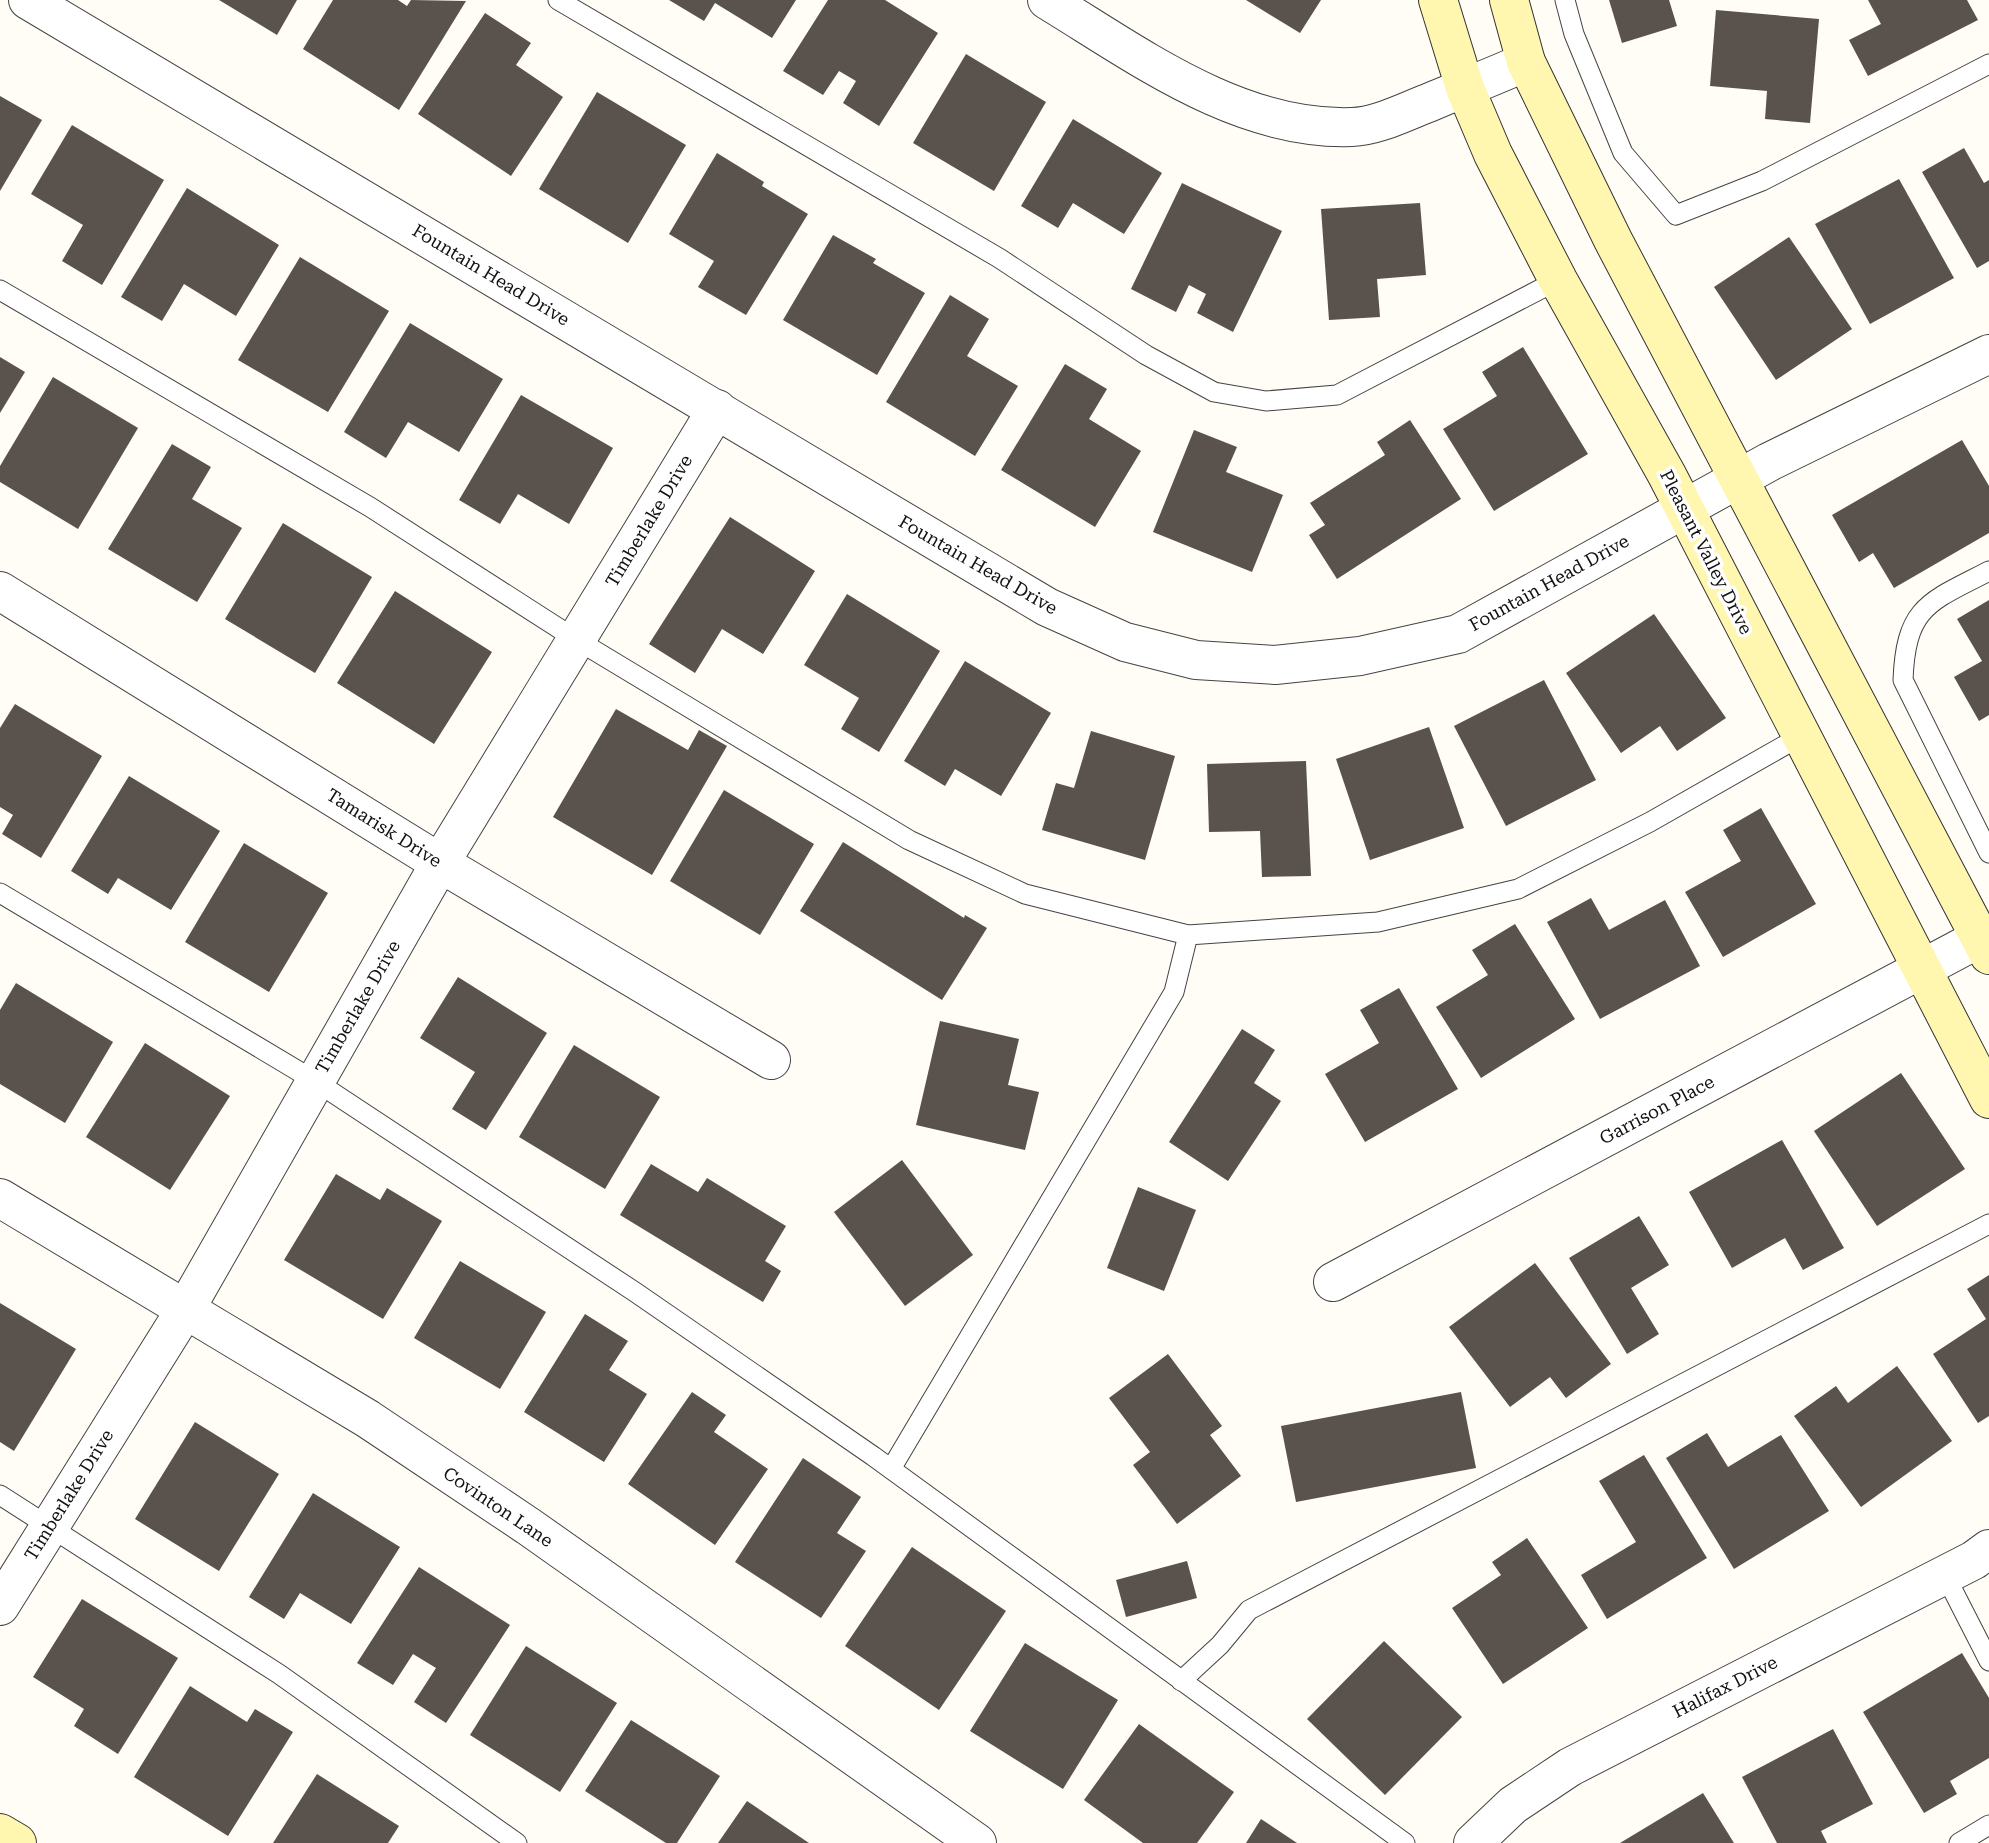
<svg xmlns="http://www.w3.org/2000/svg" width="1989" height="1843" font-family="'Roboto Serif',serif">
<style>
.building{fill:#5a524d}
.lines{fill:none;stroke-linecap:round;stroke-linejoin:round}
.lane-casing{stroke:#444;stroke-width:21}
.street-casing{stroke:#444;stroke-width:40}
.secondary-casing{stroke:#333;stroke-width:40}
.lane{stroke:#fff;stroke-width:19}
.street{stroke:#fff;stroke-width:38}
.secondary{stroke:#fff6b0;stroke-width:38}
.labels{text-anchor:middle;stroke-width:7;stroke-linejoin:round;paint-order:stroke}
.street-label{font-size:18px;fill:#111;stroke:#fff}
</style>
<rect width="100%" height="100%" fill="#fffdf5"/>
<!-- building -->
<g class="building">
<path d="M219,0H297L277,35Z"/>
<path d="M333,0H398L407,6L411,0L466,1L399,110L303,49Z"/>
<path d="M669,0H796L772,38L715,3L704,21Z"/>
<path d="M828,0H885L938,33L879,126L843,103L856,81L839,71L823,95L783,71Z"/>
<path d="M1246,0H1321L1300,33Z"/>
<path d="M1609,0H1669L1677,26L1622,43Z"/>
<path d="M1868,0H1967L1978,20L1868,76L1849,40L1881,24Z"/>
<path d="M1716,10L1819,19L1810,123L1765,119L1767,91L1710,86Z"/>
<path d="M485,13L531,43L516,65L563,97L511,176L418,114Z"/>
<path d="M966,54L1046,102L994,191L913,143Z"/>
<path d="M597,92L686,145L628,243L539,189Z"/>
<path d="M0,96L42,120L0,191Z"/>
<path d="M1073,119L1162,173L1124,234L1073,203L1058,228L1021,206Z"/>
<path d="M72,125L164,180L102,285L62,261L83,225L31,194Z"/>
<path d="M1964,148L1984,183L1989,180V261L1977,268L1922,172Z"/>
<path d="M717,153L764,182L762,186L808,214L746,315L698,287L714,261L669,234Z"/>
<path d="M1899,179L1954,278L1870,324L1815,224Z"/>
<path d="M1182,183L1282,231L1233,332L1197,313L1206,294L1189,285L1176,312L1131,289Z"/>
<path d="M187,188L279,245L236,316L184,284L162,321L121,297Z"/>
<path d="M1420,203L1426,275L1377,279L1380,317L1329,320L1321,209Z"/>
<path d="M833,235L876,259L873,263L925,293L877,375L783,320Z"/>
<path d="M1789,237L1852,329L1776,380L1714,287Z"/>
<path d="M300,257L389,311L328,412L238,360Z"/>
<path d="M950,295L989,319L967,356L1018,386L975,456L886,402Z"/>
<path d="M410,323L503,379L459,452L408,422L386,458L344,432Z"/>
<path d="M1523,347L1588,454L1494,511L1443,429L1497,396L1482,372Z"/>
<path d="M0,357L25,372L0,413Z"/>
<path d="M1065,364L1107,389L1089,419L1141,451L1095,527L1001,470Z"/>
<path d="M53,377L138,428L78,529L0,482V466Z"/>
<path d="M521,395L613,448L569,524L518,494L500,524L459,500Z"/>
<path d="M1410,420L1461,499L1337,579L1309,535L1325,525L1310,503L1385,455L1377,442Z"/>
<path d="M1194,430L1237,447L1226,472L1283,495L1252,572L1153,532Z"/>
<path d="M1962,440L1989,486V533L1894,588L1873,553L1859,562L1832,515Z"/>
<path d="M172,444L211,467L192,499L242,528L197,602L108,549Z"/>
<path d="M730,517L815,571L763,654L722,629L695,673L649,644Z"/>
<path d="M283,523L372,577L315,673L225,619Z"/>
<path d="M395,591L492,652L434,744L337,683Z"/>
<path d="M847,594L940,651L879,752L841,729L859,698L804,665Z"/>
<path d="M1989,600V715L1979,721L1954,677L1982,661L1957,619Z"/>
<path d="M1654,614L1726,718L1677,751L1660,726L1621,753L1566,673Z"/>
<path d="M965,661L1051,713L1001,796L955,769L945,786L904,761Z"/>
<path d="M1544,680L1596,780L1506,826L1454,726Z"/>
<path d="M15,704L102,756L41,858L2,834L13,815L0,807V728Z"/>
<path d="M616,709L688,750L699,730L727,746L652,875L553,817Z"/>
<path d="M1429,727L1464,828L1370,860L1336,759Z"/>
<path d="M1091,731L1175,756L1145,860L1042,830L1056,783L1074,788Z"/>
<path d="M1306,761L1311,876L1262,877L1260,831L1209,832L1207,764Z"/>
<path d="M129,776L220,831L171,910L118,878L108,894L71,871Z"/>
<path d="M724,790L814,844L760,935L670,881Z"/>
<path d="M1761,808L1816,904L1723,957L1685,892L1741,861L1723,830Z"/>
<path d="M843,842L964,918L965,915L987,928L942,1000L800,911Z"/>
<path d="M244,843L328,893L269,992L185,942Z"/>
<path d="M1591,898L1609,930L1665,900L1700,966L1600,1019L1547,922Z"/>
<path d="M1515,924L1575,1019L1481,1078L1436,1007L1488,975L1472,950Z"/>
<path d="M458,977L547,1033L486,1130L452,1109L475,1072L420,1038Z"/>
<path d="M16,983L113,1042L65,1123L0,1084V1010Z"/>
<path d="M1399,988L1458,1089L1365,1142L1325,1074L1379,1043L1360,1010Z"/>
<path d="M940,1021L1019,1039L1008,1085L1039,1092L1025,1150L916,1125Z"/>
<path d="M1242,1029L1275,1050L1254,1083L1281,1101L1228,1181L1169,1142Z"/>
<path d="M145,1043L230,1096L170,1190L86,1137Z"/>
<path d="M574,1045L660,1097L605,1189L519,1137Z"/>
<path d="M1901,1073L1965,1169L1877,1226L1814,1131Z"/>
<path d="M1782,1140L1844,1248L1803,1270L1785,1238L1732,1268L1689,1192Z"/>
<path d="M902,1160L973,1255L905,1306L834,1212Z"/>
<path d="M651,1164L698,1192L707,1178L786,1226L765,1261L781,1271L763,1302L620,1215Z"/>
<path d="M336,1174L380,1200L387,1188L442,1221L383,1319L284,1260Z"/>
<path d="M1138,1187L1196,1210L1164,1291L1107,1268Z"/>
<path d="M1639,1216L1669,1265L1631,1288L1659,1334L1627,1354L1569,1258Z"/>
<path d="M460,1261L546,1312L500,1389L414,1338Z"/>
<path d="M1535,1263L1611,1364L1566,1398L1550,1377L1510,1407L1449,1327Z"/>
<path d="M1989,1275V1416L1978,1423L1933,1354L1986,1319L1967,1289Z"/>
<path d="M0,1303L76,1349L14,1451L0,1442Z"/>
<path d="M585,1314L628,1341L609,1370L647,1394L604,1462L524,1412Z"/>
<path d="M1168,1354L1222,1426L1210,1435L1241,1476L1177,1524L1133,1465L1150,1452L1109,1398Z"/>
<path d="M1897,1366L1952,1441L1861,1507L1794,1416L1836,1386L1848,1403Z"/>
<path d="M692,1392L726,1415L714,1432L768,1469L715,1545L628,1484Z"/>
<path d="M1461,1392L1476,1468L1296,1502L1281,1426Z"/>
<path d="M195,1422L279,1474L219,1571L135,1519Z"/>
<path d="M1707,1433L1728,1467L1781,1435L1829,1511L1734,1569L1666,1458Z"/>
<path d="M1644,1455L1707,1558L1607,1619L1581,1575L1636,1542L1599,1481Z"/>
<path d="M803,1458L861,1497L837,1533L866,1551L821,1618L735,1562Z"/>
<path d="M313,1493L400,1547L351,1624L300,1593L284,1619L249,1597Z"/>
<path d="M1527,1538L1588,1628L1503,1684L1452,1608L1501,1575L1492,1562Z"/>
<path d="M912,1547L1006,1611L939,1710L845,1646Z"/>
<path d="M1187,1561L1197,1598L1126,1617L1116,1580Z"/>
<path d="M419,1567L510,1625L446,1723L414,1702L436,1668L413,1654L393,1685L357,1663Z"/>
<path d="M82,1599L178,1658L118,1754L74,1726L84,1709L33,1677Z"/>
<path d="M1384,1641L1462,1717L1385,1795L1307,1719Z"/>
<path d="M1025,1643L1118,1700L1063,1789L970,1731Z"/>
<path d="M526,1646L617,1703L560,1792L470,1735Z"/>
<path d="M1962,1653L1989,1698V1758L1950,1781L1957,1794L1924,1813L1863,1712Z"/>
<path d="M190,1686L247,1722L255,1709L293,1732L228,1836L134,1777Z"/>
<path d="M631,1720L720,1776L677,1843H666L585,1791Z"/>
<path d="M1139,1724L1234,1792L1197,1843H1143L1084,1800Z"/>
<path d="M1833,1729L1873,1804L1821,1831L1827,1843H1777L1742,1777Z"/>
<path d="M317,1774L399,1826L388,1843H273Z"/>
<path d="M1703,1793L1734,1843H1620Z"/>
<path d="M747,1801L809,1843H718Z"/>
<path d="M1261,1819L1297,1843H1246Z"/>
</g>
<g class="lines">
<defs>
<g id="lane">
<path d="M558,0L999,258L1146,355L1214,392L1266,401L1337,395L1558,280"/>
<path d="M1565,0L1574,34L1623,153L1676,215L1762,181L1989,64"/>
<path d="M0,290L370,507L577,640L909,840L1025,894L1188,935L1378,922L1518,889L1650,822L1801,736"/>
<path d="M1989,571C1929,602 1906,606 1903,680L1989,853"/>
<path d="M0,893L315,1081L635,1292L873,1456L1405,1843"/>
<path d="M891,1469L1174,992L1188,935"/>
<path d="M0,1495L279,1674L517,1843"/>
<path d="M1945,1575L1989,1661"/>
<path d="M1181,1681L1220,1645L1249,1610L1989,1224"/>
<path d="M1959,1843L1989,1825"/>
</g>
<g id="street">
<path d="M28,0L1047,607L1125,642L1196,660L1275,665L1360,656L1458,634L1769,462L1989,354"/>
<path d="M1047,0C1139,56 1239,131 1352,127C1378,126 1404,112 1428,103C1461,89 1494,76 1526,62"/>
<path d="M0,591L440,863L771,1060"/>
<path d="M0,1198L368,1419L528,1526L977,1843"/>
<path d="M1333,1282L1980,938"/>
<path d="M0,1606L185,1310L440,863L717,409"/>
<path d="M1473,1843L1513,1805L1570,1767L1974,1560L1989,1549"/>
</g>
<g id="secondary">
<path d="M1438,0L1465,88L1493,154L1558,280L1667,475L1989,1099"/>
<path d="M1509,0L1526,62L1613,240L1989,955"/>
<path d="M0,1833L17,1843"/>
</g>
</defs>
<!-- lane casing -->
<use href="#lane" class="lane-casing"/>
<!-- street casing -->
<use href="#street" class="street-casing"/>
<!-- secondary casing -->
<use href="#secondary" class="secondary-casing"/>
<!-- lane -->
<use href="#lane" class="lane"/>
<!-- street -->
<use href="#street" class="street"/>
<!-- secondary -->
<use href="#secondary" class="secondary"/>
</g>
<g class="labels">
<!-- street labels -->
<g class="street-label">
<text transform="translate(491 275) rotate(31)" y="6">Fountain Head Drive</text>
<text transform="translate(649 521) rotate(-59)" y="6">Timberlake Drive</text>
<text transform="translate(1706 552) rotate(63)" y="6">Pleasant Valley Drive</text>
<text transform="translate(978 565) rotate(30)" y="6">Fountain Head Drive</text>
<text transform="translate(1549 583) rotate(-29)" y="6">Fountain Head Drive</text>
<text transform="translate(384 828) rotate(32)" y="6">Tamarisk Drive</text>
<text transform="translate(358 1007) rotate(-60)" y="6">Timberlake Drive</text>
<text transform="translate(1657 1110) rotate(-28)" y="6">Garrison Place</text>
<text transform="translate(69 1495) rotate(-58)" y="6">Timberlake Drive</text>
<text transform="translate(498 1507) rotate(34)" y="6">Covinton Lane</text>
<text transform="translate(1725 1687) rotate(-27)" y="6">Halifax Drive</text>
</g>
</g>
</svg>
